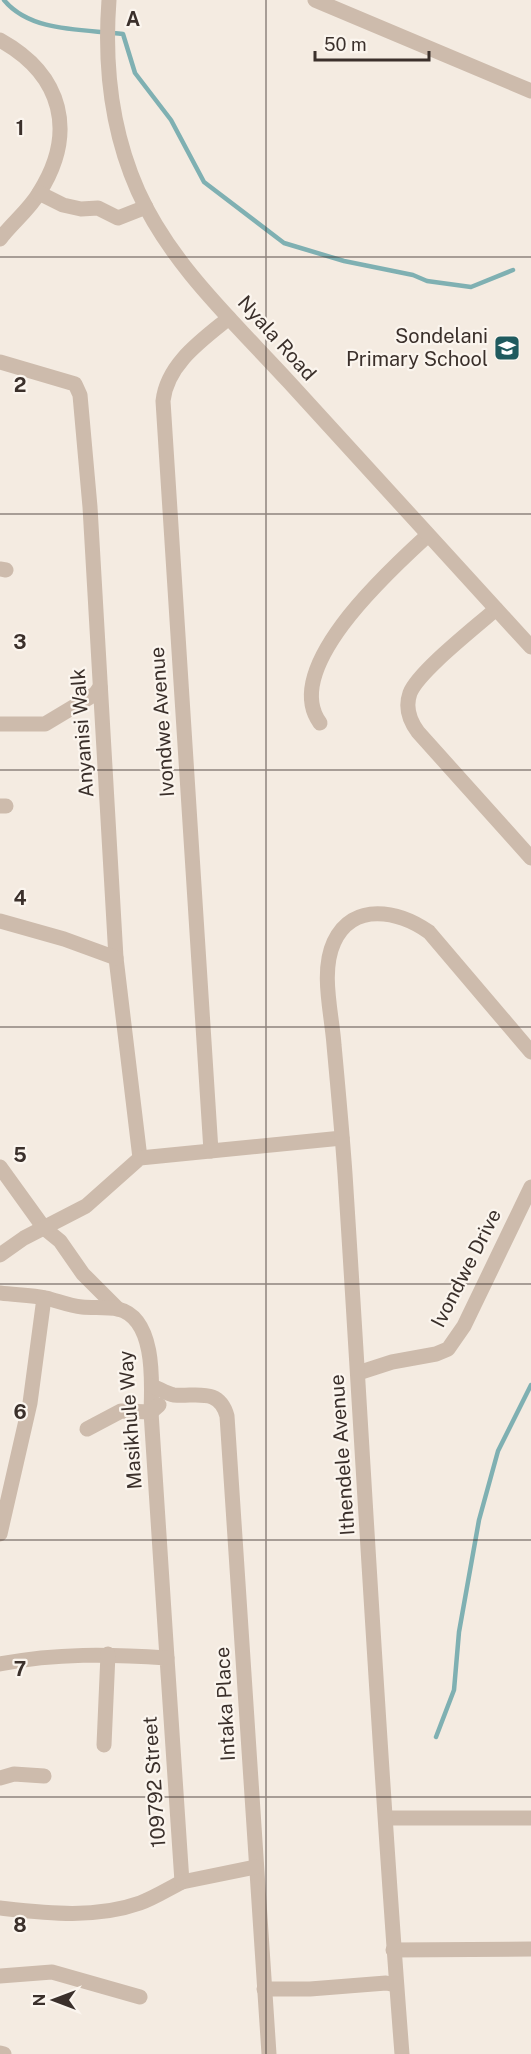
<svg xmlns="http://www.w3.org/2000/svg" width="531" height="2054" font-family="'Public Sans',sans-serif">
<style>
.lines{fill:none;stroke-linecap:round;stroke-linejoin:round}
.stream{stroke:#7fb0b2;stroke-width:4.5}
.minor{stroke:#cdbbac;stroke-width:15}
.tertiary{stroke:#cdbbac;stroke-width:15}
.grid{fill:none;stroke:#3b302b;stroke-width:1.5;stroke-opacity:0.55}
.labels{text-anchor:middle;stroke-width:4.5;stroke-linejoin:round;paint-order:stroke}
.poi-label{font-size:20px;fill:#3b302b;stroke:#fbf5ee;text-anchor:end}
.street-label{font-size:20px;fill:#3b302b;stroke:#fbf5ee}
.grid-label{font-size:20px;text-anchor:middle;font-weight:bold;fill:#3b302b;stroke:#fbf5ee;stroke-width:4.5;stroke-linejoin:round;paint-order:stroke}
</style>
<rect width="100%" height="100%" fill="#f4ebe1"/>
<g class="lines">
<!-- stream -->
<g class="stream">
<path d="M4,0C31,33 85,29 123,34L135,73L171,120L204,182L284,243L344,261L413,275L427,281L471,287L513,270"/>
<path d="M436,1737L454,1690L459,1632L479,1520L498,1451L531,1385"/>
</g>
<!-- minor -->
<g class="minor">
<path d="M315,0L531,91"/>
<path d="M0,40C63,75 77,133 39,193C29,210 12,223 0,239"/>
<path d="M39,193L63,205L81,209L98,208L118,218L146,207"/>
<path d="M0,362L75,384L80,395L90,507L116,958L140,1158"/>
<path d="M0,569L6,570"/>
<path d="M496,609C476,627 419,671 410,693C405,707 409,720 418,732L531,858"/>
<path d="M320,723C280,668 391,569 428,535"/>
<path d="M0,724H45L95,694L100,687"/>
<path d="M0,806H6"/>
<path d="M0,921L64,939L116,958"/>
<path d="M211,1151L163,401C167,364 202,340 229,318"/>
<path d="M0,1167L44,1228L60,1241L83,1274L118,1309"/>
<path d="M0,1255L24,1238L86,1206L140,1158L342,1138"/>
<path d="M0,1293C15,1295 31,1295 46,1298C58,1301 70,1306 82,1307C93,1308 107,1307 118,1309C156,1318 152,1383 151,1412L167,1658"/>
<path d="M358,1373L392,1362L436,1354L448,1349L464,1326L531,1187"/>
<path d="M152,1386C158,1388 167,1394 174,1395C196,1397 219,1387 227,1416L269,2054"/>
<path d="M87,1429L121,1411L151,1412L159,1405"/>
<path d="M0,1534L30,1403L44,1298"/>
<path d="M0,1664C57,1653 109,1654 167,1658L182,1882C168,1889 154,1898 140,1903C95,1919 46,1913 0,1908"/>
<path d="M104,1745L108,1654"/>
<path d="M0,1778L14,1774L44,1776"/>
<path d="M386,1818H531"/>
<path d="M182,1882L255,1867"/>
<path d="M393,1950L531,1949"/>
<path d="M0,1976L52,1972L140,1997"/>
<path d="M264,1989H310L386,1983L396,1985"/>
<path d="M0,2053L4,2054"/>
<path d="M402,2054C379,1761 364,1468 345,1174C342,1131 338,1088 334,1045C332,1014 320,972 334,942C353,901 399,911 429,932L531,1052"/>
</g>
<!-- tertiary -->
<path class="tertiary" d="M109,0C104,66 111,130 138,191C171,265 235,323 289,382C370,470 450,559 531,647"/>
</g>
<!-- grid -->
<path class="grid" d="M266,0V2054M0,257H531M0,514H531M0,770H531M0,1027H531M0,1284H531M0,1540H531M0,1797H531"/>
<!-- icons -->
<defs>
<symbol id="school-square" viewBox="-11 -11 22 22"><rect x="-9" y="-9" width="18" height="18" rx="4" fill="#1f5a5e" stroke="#fbf5ee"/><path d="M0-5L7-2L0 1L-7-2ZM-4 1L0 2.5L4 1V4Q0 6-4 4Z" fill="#fff"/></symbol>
</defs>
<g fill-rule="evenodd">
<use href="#school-square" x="492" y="333" width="30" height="30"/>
</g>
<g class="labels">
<!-- poi labels -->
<g class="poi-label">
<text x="488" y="343">Sondelani<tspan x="488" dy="23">Primary School</tspan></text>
</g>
<!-- street labels -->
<g class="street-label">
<text transform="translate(277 338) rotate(48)" y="7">Nyala Road</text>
<text transform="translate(162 722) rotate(-94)" y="7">Ivondwe Avenue</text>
<text transform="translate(82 733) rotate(-94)" y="7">Anyanisi Walk</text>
<text transform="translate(466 1268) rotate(-63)" y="7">Ivondwe Drive</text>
<text transform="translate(130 1420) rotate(-94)" y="7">Masikhule Way</text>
<text transform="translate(342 1455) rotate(-94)" y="7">Ithendele Avenue</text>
<text transform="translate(225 1704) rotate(-93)" y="7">Intaka Place</text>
<text transform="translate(154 1782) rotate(-94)" y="7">109792 Street</text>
</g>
</g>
<g class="grid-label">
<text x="133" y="26">A</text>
<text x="20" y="135">1</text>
<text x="20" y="392">2</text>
<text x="20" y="649">3</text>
<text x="20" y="905">4</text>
<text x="20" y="1162">5</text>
<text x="20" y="1419">6</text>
<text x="20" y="1676">7</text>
<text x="20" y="1932">8</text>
</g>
<!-- north arrow -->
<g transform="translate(54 2000) rotate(270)" stroke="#fbf5ee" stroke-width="4.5" paint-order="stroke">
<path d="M0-4.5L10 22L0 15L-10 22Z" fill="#3b302b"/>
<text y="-9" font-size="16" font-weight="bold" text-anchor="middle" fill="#3b302b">N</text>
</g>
<!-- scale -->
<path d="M315 51v9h114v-9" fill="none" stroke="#3b302b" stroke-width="3"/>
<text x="324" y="51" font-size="18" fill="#3b302b" stroke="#fbf5ee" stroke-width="4.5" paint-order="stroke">50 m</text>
</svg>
